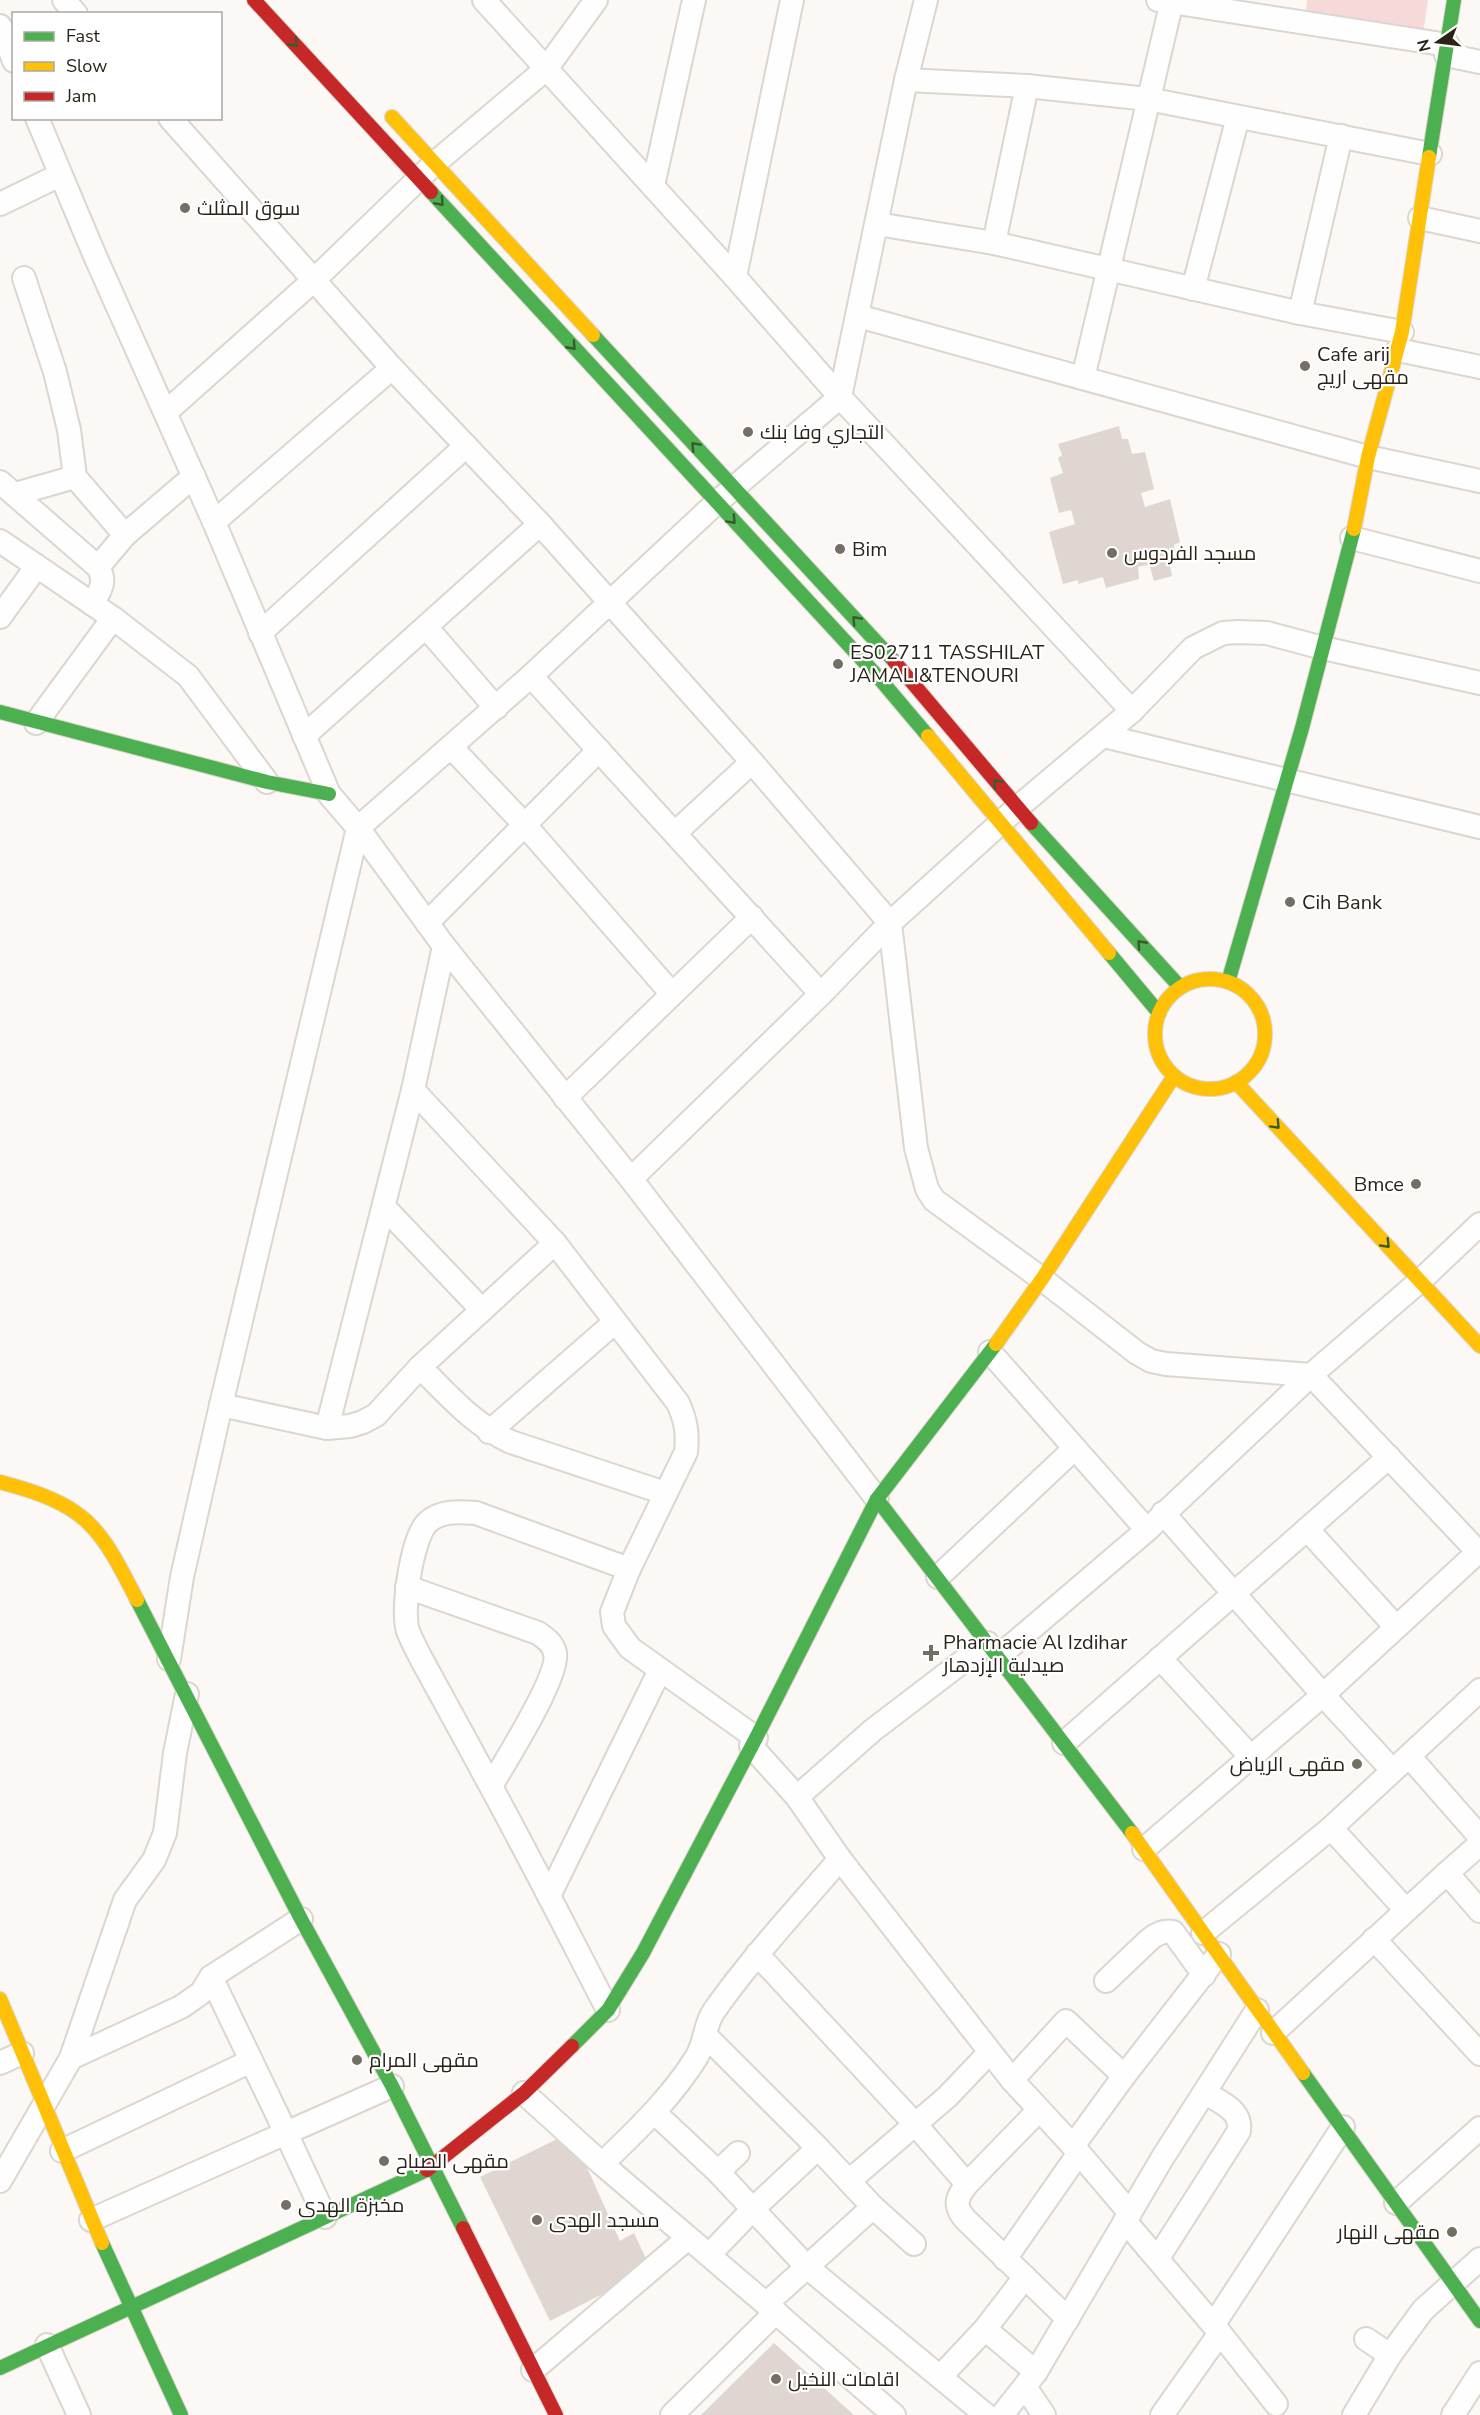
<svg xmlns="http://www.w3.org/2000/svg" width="1480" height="2415" font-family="'Nunito Sans',Cairo,sans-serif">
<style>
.green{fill:#f8d9da}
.building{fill:#dfd6d2}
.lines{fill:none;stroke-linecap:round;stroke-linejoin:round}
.street-casing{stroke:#dbd6ce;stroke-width:26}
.fast-casing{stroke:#dbd6ce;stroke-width:16}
.slow-casing{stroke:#dbd6ce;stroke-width:16}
.jam-casing{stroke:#dbd6ce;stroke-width:16}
.street{stroke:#fefefe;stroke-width:22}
.fast{stroke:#4caf50;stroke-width:14}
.slow{stroke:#ffc107;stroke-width:14}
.jam{stroke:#c62828;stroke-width:14}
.oneway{stroke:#385b2e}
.poi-dot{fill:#746e65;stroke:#fff;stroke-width:2}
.labels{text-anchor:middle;stroke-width:4.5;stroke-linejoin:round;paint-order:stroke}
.poi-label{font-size:20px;fill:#2b2318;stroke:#fff;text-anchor:start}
</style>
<rect width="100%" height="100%" fill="#fbf8f5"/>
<!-- green -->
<path class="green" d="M1307,0H1428L1423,34L1306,11Z"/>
<!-- building -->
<g class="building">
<path d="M1119,426L1122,439H1128L1132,454L1145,452L1154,489L1141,493L1145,507L1170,499L1180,542L1174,545L1177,557L1169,560L1172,576L1154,581L1150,567H1153L1152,564L1138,567L1139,579L1106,588L1103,577L1078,584V580L1063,584L1049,532L1075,524L1071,510L1059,513L1050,478L1063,473L1058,458L1062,455L1058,444Z"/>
<path d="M557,2139L580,2152L620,2241L634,2233L651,2269L550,2321L480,2177Z"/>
<path d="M774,2343L854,2415H701Z"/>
</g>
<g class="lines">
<defs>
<g id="street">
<path d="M64,0L76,14"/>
<path d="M484,0L735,277L840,397L1132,711L1017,808L890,923L821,994L631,1179"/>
<path d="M1158,0L1448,45"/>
<path d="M0,26L14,61"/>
<path d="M1446,55L1480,62"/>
<path d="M906,80L1027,86L994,243"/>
<path d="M1027,86L1148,99L1430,154"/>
<path d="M37,118L95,256L214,522L329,794L358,828L444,946L631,1179L877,1499"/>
<path d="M170,118L392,368L540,524L752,762L890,923L916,1148L927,1189L934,1200L1042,1279L1137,1353L1151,1361L1166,1364L1311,1375L1480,1554"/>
<path d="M653,186L694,0"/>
<path d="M0,204L60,175"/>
<path d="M1420,218L1480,231"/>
<path d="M877,224L994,243L1300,313L1402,332"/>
<path d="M735,277L792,0"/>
<path d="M24,278L55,372L69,430L75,477L125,535"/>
<path d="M1193,289L1238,117"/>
<path d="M1300,313L1341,136"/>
<path d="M858,316L1368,457L1480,481"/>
<path d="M1398,350L1480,367"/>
<path d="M1083,378L1172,1"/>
<path d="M166,412L314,280L435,163L546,69L596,0"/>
<path d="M0,482L98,567"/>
<path d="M15,494L75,477"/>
<path d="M214,522L392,368"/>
<path d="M1352,538L1480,571"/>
<path d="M0,541L113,618L188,676L267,782"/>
<path d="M92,604C100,591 107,582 98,567L125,535L194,476"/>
<path d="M0,617L37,566"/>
<path d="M426,627L496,708"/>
<path d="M260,633L466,446"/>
<path d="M531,676L821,994"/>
<path d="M1132,711L1193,648L1223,633L1238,632L1267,633L1323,648L1480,683"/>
<path d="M36,723L113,618"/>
<path d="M304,736L540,524"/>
<path d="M1104,736L1480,827"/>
<path d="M452,748L524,824L672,994"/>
<path d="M675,833L752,762"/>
<path d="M427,923L599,750"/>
<path d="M565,1098L752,917"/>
<path d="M384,1207L482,1310"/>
<path d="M555,1243L678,1403C686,1421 688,1433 686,1452L629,1569L612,1612L614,1626L630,1648L756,1738"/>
<path d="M990,1352L1147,1530"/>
<path d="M420,1367C450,1397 473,1424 511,1442L665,1493"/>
<path d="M221,1405L327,1428L350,1426L363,1422L376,1415L420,1367L555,1243L413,1090L444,946"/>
<path d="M327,1428L413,1090"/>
<path d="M489,1432L615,1322"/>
<path d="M1163,1513L1323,1695L1478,1552"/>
<path d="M1307,1529L1396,1627"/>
<path d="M938,1577L1074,1449"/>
<path d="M407,1587L538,1633C545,1638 553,1643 555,1653C560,1675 505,1762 491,1786"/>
<path d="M987,1643L873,1730L797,1797L840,1859L1012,2080"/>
<path d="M998,1657L1147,1530L1311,1375L1421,1280L1480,1224"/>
<path d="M1160,1658L1251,1757"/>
<path d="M169,1659L182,1577L221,1405L358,828L531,676L716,503L840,397L906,80L926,0"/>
<path d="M1064,1743L1389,1457"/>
<path d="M751,1746L797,1797"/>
<path d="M1409,1756L1480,1837"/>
<path d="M1331,1828L1406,1910"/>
<path d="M1144,1849L1323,1695L1392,1770"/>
<path d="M1447,1873L1480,1844"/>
<path d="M549,1896L660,1670"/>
<path d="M1203,1933L1331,1828L1480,1690"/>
<path d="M1374,1939L1480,2054"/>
<path d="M757,1954L915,2124L967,2184"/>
<path d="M1106,1981L1149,1940C1156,1934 1164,1930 1173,1932L1204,1975"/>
<path d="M608,2010C567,1931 526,1850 483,1772C467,1742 451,1713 435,1684C426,1667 415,1649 408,1631C401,1611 412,1536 428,1522C441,1510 459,1512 476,1513L629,1569"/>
<path d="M1273,2033L1447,1873L1480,1911"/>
<path d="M706,2036L818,2148L873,2207L914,2244"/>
<path d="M71,2058L181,2007L201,1993L211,1977L301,1919"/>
<path d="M0,2063L22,2053"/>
<path d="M524,2093L602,2164C636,2131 671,2098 696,2058C706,2042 704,2025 714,2011C752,1957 797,1909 840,1859"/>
<path d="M1039,2110L967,2184C957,2197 953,2205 965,2219L1068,2319"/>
<path d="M655,2113L718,2172L807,2267L940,2377"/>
<path d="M1073,2146L1012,2080L1066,2021L1124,2076"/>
<path d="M62,2151L251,2061"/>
<path d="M602,2164L766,2304L873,2207"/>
<path d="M718,2172L738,2153"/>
<path d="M0,2181L71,2058L125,1900L154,1860L165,1833L175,1753L187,1694"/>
<path d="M849,2181L947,2097L989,2053"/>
<path d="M1396,2203L1480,2128"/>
<path d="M1130,2213L1073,2146L1124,2076L1219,1954"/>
<path d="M325,2217L286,2133L392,2086"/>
<path d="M91,2220L286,2133L211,1977"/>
<path d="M1125,2221L1220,2333"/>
<path d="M709,2255L754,2208L818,2148"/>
<path d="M1158,2258L1239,2131C1242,2110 1220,2102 1205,2093"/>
<path d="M1005,2259L1079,2153"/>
<path d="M766,2304L894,2415"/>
<path d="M1214,2324L1343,2127"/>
<path d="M985,2329L1036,2372"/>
<path d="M1366,2339L1390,2355"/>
<path d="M47,2345L79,2415"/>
<path d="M533,2370L688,2238"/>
<path d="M1025,2387L1044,2415"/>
<path d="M672,2415L776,2312"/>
<path d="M986,2415L940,2377L985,2329L1025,2277"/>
<path d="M1002,2415L1036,2372L1163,2157L1257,2010"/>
<path d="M1162,2415L1220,2333L1276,2404"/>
<path d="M1354,2415L1390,2355L1423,2310L1480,2259"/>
<path d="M1453,2415L1480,2373"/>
</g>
<g id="fast">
<path d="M1429,157L1454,0"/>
<path d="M431,192L879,678L928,736"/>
<path d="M593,335L894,661"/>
<path d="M0,712L267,782L329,794"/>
<path d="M1031,823L1180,987"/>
<path d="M1109,953L1159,1013"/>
<path d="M1228,982L1302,728L1354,529"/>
<path d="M877,1499L1132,1833"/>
<path d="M137,1600L301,1919L392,2086L463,2228"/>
<path d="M572,2046L608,2010L643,1953L756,1738L877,1499L996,1344"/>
<path d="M1303,2073L1480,2321"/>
<path d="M102,2243L181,2415"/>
<path d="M0,2368L427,2170"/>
</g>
<g id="slow">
<path d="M392,117L593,335"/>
<path d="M1354,529L1368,457L1402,332L1429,157"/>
<path d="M928,736L1109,953"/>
<circle cx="1210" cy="1034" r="55"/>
<path d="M1236,1082L1480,1346"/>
<path d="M996,1344L1042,1279L1174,1076"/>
<path d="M0,1482C86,1505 98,1523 137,1600"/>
<path d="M1132,1833L1303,2073"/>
<path d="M0,1999L102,2243"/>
</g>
<g id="jam">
<path d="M254,0L431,192"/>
<path d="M894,661L1031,823"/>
<path d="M427,2170L524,2093L572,2046"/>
<path d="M463,2228L556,2415"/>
</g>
</defs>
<!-- street casing -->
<use href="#street" class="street-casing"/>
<!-- fast casing -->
<use href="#fast" class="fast-casing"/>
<!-- slow casing -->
<use href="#slow" class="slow-casing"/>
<!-- jam casing -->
<use href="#jam" class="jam-casing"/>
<!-- street -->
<use href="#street" class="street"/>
<!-- fast -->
<use href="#fast" class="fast"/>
<!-- slow -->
<use href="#slow" class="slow"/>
<!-- jam -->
<use href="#jam" class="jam"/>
</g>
<!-- one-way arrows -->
<defs><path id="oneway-chevron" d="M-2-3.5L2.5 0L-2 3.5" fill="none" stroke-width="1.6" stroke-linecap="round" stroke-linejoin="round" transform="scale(1.5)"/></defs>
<g class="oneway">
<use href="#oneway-chevron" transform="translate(294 43) rotate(47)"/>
<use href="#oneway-chevron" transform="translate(440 202) rotate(48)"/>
<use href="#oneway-chevron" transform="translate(572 346) rotate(48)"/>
<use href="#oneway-chevron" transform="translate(695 446) rotate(-133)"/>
<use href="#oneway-chevron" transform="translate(732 520) rotate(47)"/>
<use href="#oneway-chevron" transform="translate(856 620) rotate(-133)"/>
<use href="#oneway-chevron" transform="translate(997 783) rotate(-130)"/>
<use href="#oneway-chevron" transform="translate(1141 944) rotate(-132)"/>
<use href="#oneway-chevron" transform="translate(1276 1125) rotate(47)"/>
<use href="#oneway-chevron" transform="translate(1386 1244) rotate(46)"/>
</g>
<!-- markers -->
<g class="poi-dot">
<circle cx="185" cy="208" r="6"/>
<circle cx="1305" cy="366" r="6"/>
<circle cx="748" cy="432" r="6"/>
<circle cx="840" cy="549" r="6"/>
<circle cx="1112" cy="553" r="6"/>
<circle cx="838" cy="664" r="6"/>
<circle cx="1290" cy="902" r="6"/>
<circle cx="1416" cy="1184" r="6"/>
<path d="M928 1644h6v6h6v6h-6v6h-6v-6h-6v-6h6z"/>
<circle cx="1357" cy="1764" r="6"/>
<circle cx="357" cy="2060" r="6"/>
<circle cx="384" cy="2161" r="6"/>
<circle cx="286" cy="2205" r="6"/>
<circle cx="537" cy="2220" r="6"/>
<circle cx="1452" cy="2232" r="6"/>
<circle cx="776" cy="2379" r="6"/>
</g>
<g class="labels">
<!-- poi labels -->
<g class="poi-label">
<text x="197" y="215">سوق المثلث</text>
<text x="1317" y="361">Cafe arij<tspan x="1317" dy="23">مقهى اريج</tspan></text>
<text x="760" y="439">التجاري وفا بنك</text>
<text x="852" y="556">Bim</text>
<text x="1124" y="560">مسجد الفردوس</text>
<text x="850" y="659">ES02711 TASSHILAT<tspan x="850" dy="23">JAMALI&amp;TENOURI</tspan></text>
<text x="1302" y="909">Cih Bank</text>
<text x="1404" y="1191" text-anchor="end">Bmce</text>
<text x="943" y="1649">Pharmacie Al Izdihar<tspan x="943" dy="23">صيدلية الإزدهار</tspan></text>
<text x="1345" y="1771" text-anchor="end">مقهى الرياض</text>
<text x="369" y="2067">مقهى المرام</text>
<text x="396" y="2168">مقهى الصباح</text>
<text x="298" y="2212">مخبزة الهدى</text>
<text x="549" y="2227">مسجد الهدى</text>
<text x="1440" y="2239" text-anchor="end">مقهى النهار</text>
<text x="788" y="2386">اقامات النخيل</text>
</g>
</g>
<!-- legend -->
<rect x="12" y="12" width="210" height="108" fill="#ffffff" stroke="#aaa7a3" stroke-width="1.5"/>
<rect x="24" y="32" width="30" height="9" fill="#4caf50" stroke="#aaa7a3" stroke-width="1.5"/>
<text x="66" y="42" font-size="18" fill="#2b2318">Fast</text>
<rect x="24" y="62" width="30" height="9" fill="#ffc107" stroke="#aaa7a3" stroke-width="1.5"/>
<text x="66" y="72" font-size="18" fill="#2b2318">Slow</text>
<rect x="24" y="92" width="30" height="9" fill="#c62828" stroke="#aaa7a3" stroke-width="1.5"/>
<text x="66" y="102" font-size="18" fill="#2b2318">Jam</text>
<!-- north arrow -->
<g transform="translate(1438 42) rotate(256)" stroke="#ffffff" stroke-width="4.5" paint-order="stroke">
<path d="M0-4.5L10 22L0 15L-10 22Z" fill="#2b2318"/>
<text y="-9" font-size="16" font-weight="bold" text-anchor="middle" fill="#2b2318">N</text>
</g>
</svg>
